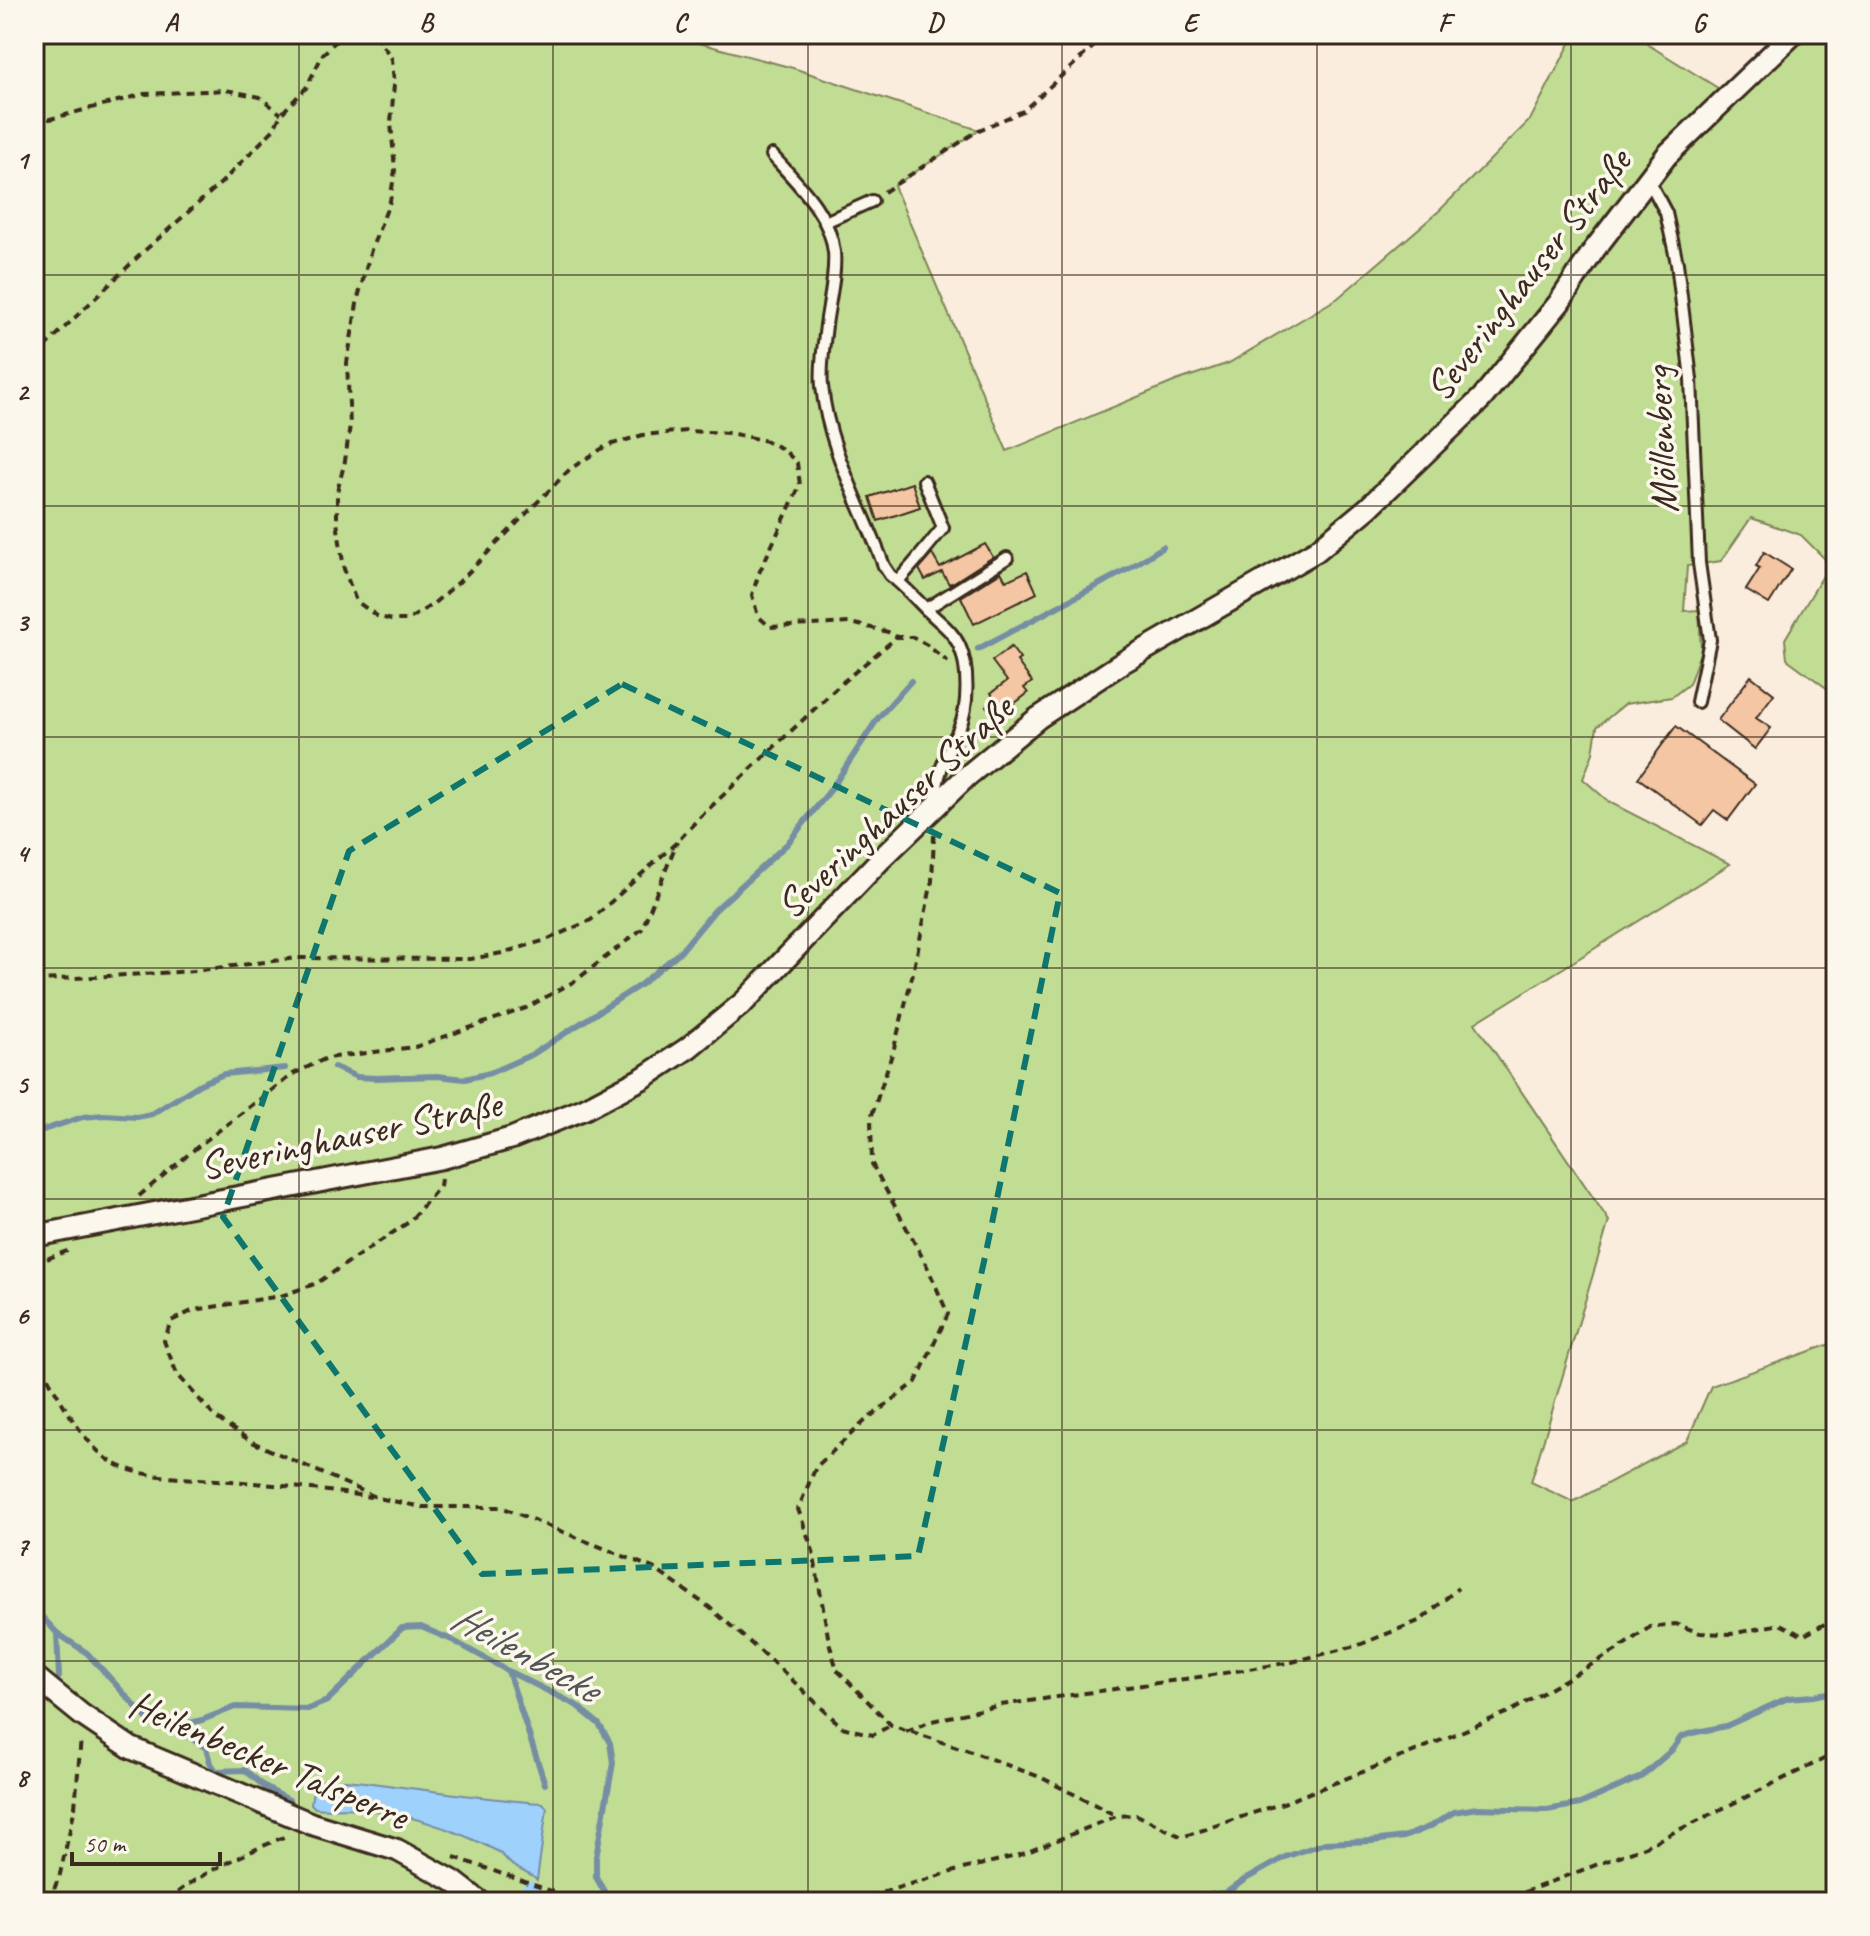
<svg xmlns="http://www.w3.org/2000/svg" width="1870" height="1936" font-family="Caveat,sans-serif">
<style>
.green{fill:#c1dd94;stroke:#7e8459;stroke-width:2}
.water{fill:#9ed1fc;stroke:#768ea3;stroke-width:2}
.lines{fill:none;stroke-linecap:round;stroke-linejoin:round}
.stream{stroke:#768ea3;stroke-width:6}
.canal{stroke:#9ed1fc;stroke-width:20}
.building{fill:#f4c6a3;stroke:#3b2a1e;stroke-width:2}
.service-casing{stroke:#3b2a1e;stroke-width:16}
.minor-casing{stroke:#3b2a1e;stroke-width:26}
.path{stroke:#3b2a1e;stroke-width:4;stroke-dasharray:8 6;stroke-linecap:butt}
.service{stroke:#fbf7ec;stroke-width:10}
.minor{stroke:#fbf7ec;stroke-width:20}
.marked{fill:none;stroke:#0f766e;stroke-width:6;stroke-dasharray:16 10;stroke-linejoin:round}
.grid{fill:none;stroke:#3b2a1e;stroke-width:2;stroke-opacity:0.55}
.labels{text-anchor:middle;stroke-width:7;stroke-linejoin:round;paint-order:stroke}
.street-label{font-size:40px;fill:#3b2a1e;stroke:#fbf7ec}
.water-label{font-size:42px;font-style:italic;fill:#545456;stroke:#fbf7ec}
.neatline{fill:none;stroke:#3b2a1e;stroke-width:3}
.grid-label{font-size:26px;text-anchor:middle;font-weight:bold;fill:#3b2a1e}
</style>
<rect width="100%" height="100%" fill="#faeddd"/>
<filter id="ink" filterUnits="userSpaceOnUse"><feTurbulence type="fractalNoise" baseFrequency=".0125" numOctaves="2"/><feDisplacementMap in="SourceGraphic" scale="16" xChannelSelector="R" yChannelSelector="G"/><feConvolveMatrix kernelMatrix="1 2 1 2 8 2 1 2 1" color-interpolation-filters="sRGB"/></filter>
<g filter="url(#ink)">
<!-- green -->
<path class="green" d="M34,34H665L793,68L979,130L894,186L1007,451L1176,381L1229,363L1338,298L1439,211L1530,120L1575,34H1653L1647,44L1721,90L1580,259L1483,386L1406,460L1309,547L1203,606L1181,615L1111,657L1045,700L1002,732L957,772L964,790L1040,727L1211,620L1404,484L1606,247L1662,174L1701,132L1803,34H1836V695L1787,659L1785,639L1830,564L1801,535L1751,518L1721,561L1687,566L1684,611L1699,610L1701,650L1689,684L1672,697L1625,704L1597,727L1593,753L1583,779L1609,802L1730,864L1475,1023L1609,1221L1531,1482L1573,1502L1687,1441L1711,1386L1836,1342V1902H34Z"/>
<!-- water -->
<path class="water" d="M346,1780C412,1787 476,1799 543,1803L547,1808L537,1880C530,1874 523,1872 515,1867C508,1863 504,1855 497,1851C454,1829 406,1813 359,1809C344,1807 329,1810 315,1808L311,1804L313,1789L319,1781Z"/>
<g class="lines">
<!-- stream -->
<g class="stream">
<path d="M978,649L1128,569L1163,547"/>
<path d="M334,1067L357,1077L376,1078L437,1076L465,1079L490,1073L533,1054L640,985L681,951L715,910L787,844L832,788L878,718L911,681"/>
<path d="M34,1133L83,1117L104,1115L137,1117L152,1114L200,1084L224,1074L285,1068"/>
<path d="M34,1608L57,1633L87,1653L150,1722L174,1727L202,1720L235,1707L308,1709L327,1701L402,1628L421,1627L452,1640L508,1671L576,1705L599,1724L610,1743L613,1763L596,1857V1877L610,1902"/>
<path d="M57,1633L59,1677"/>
<path d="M508,1671L545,1784"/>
<path d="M174,1727L206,1748L210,1762L216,1771L245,1770L266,1788L289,1800"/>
<path d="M34,1729L39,1717"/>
<path d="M34,1842L37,1867L34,1875"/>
<path d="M1150,1902L1226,1893L1244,1880L1285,1857L1325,1843L1372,1841L1404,1837L1431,1826L1454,1812L1477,1808L1547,1810L1580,1804L1641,1777L1673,1749L1681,1737L1692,1733L1726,1726L1788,1698L1813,1696L1836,1691"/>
</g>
<!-- canal -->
<path class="canal" d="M531,1892L536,1902"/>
</g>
<!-- building -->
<g class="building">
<path d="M912,483L920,507L878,521L870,497Z"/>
<path d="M985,544L993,557L954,582L949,584L942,572L925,580L919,569L932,554L940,568Z"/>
<path d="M1764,552L1791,569L1769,604L1746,590L1760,568L1756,566Z"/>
<path d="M1027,571L1037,593L974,624L961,597L1001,572L1006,581Z"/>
<path d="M1011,647L1020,659L1017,661L1032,682L1024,688L1028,693L996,718L986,706L995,699L991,693L1007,681L992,661Z"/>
<path d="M1751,676L1774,694L1756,718L1771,728L1755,749L1718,720Z"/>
<path d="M1676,726L1755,784L1728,820L1714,810L1702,825L1638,778Z"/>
</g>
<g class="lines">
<defs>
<g id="service">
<path d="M772,155C796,182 830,213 834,252C836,275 829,302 826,325C824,345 820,366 822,386C828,450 863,508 884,566L890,575C903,585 914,597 926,609C937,620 952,630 959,645C969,666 969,707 959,729C947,754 935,775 936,804"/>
<path d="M1648,179L1666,213L1677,263L1691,379L1699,563L1710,640L1697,702"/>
<path d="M825,222L872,201"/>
<path d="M898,581L914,563L943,528L924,481"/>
<path d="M926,609L1007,558"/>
</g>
<g id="minor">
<path d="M34,1236L442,1158L512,1138L584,1109L643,1078L688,1048L744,1002L880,860L966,777L1038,718L1125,661L1316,551L1368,508L1482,398L1559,303L1594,250L1667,155L1793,34"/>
<path d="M34,1676L82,1715L131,1748L312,1824L397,1850L453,1881L480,1902"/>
</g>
</defs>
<!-- service casing -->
<use href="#service" class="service-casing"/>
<!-- minor casing -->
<use href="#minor" class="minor-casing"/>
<!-- path -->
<g class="path">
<path d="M375,34L392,59L394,84L391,123L395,170L390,201L371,250L358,298L347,363L350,425L345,461L337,492V522L344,569L356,601L377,616L391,620H408L433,604L459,582L570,469L606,446L643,435L687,431L730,433L763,440L783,449L797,463L800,485L759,573L752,595L758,616L770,627L851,623L888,632L897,637H913L927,645L948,662"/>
<path d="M34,120L50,119L144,94L226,90L260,97L281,114"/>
<path d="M884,192L979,130L1023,111L1093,47L1104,34"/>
<path d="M34,357L142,253L221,183L274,129L281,114L306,88L323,54L343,34"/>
<path d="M934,835L932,881L913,973L894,1048L871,1118L872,1164L926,1264L948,1314L916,1382L865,1421L816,1467L798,1509L813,1551L829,1642L837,1670L891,1725L966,1750L1040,1777L1117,1816"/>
<path d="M34,978L41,980L194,971L296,958L471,959L502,953L546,940L591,920L678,841L698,819L844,681L897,637"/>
<path d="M441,1179L440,1186L409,1222L317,1283L281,1296L194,1310L171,1321L164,1341L177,1374L216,1418L252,1442L378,1498L422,1507H501L653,1568L709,1607L775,1664L842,1727L873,1735L891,1725"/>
<path d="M139,1196L196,1148L293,1074L327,1058L415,1047L526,1008L575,981L642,929L677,842"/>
<path d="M34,1264L72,1249"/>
<path d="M34,1353C53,1385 80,1443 112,1462C142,1480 196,1478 231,1481C278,1485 325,1490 371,1497"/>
<path d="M906,1731L932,1721L1001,1705L1206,1676L1292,1662L1359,1645L1421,1620L1458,1588"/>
<path d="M454,1857L551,1891L561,1902"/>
<path d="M49,1902L60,1874L75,1807L81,1738"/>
<path d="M167,1902C192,1875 253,1851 288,1835"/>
<path d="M199,1902L235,1896L250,1902"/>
<path d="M856,1902L870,1896L955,1871L1020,1855L1117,1816L1137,1815L1182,1837L1286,1802L1406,1755L1513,1710L1615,1651L1650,1627L1676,1624L1700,1633L1731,1634L1780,1624L1803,1636L1830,1621L1836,1620"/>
<path d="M1498,1902L1646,1846L1836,1753"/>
</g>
<!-- service -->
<use href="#service" class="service"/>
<!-- minor -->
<use href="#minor" class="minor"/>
</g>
</g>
<!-- marked area -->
<path class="marked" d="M622,684L1060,893L985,1257L918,1556L482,1574L223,1217L349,851Z"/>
<!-- grid -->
<path class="grid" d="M299,34V1902M553,34V1902M808,34V1902M1062,34V1902M1317,34V1902M1571,34V1902M34,275H1836M34,506H1836M34,737H1836M34,968H1836M34,1199H1836M34,1430H1836M34,1661H1836"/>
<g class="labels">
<!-- street labels -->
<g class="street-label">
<text transform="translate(1527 274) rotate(-52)" y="14">Severinghauser Straße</text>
<text transform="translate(1660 440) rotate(-93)" y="14">Möllenberg</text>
<text transform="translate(894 806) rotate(-43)" y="14">Severinghauser Straße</text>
<text transform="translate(350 1134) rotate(-12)" y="14">Severinghauser Straße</text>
<text transform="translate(269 1759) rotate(23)" y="14">Heilenbecker Talsperre</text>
</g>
<!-- water labels -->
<g class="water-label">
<text transform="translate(526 1651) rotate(29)" y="15">Heilenbecke</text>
</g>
</g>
<!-- margin -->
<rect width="1870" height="1936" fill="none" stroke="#fbf7ec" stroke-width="88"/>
<!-- scale -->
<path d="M72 1852v12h148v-12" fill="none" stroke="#3b2a1e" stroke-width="4"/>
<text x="84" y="1852" font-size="24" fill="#3b2a1e" stroke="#fbf7ec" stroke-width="6" paint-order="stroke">50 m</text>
<rect x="44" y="44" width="1782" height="1848" class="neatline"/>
<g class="grid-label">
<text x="171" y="31">A</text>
<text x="426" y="31">B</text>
<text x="680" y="31">C</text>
<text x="935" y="31">D</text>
<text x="1190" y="31">E</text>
<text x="1444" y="31">F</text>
<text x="1699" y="31">G</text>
<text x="22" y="169">1</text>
<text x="22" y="400">2</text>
<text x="22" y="631">3</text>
<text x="22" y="862">4</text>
<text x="22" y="1093">5</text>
<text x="22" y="1324">6</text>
<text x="22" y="1555">7</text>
<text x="22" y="1786">8</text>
</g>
</svg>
